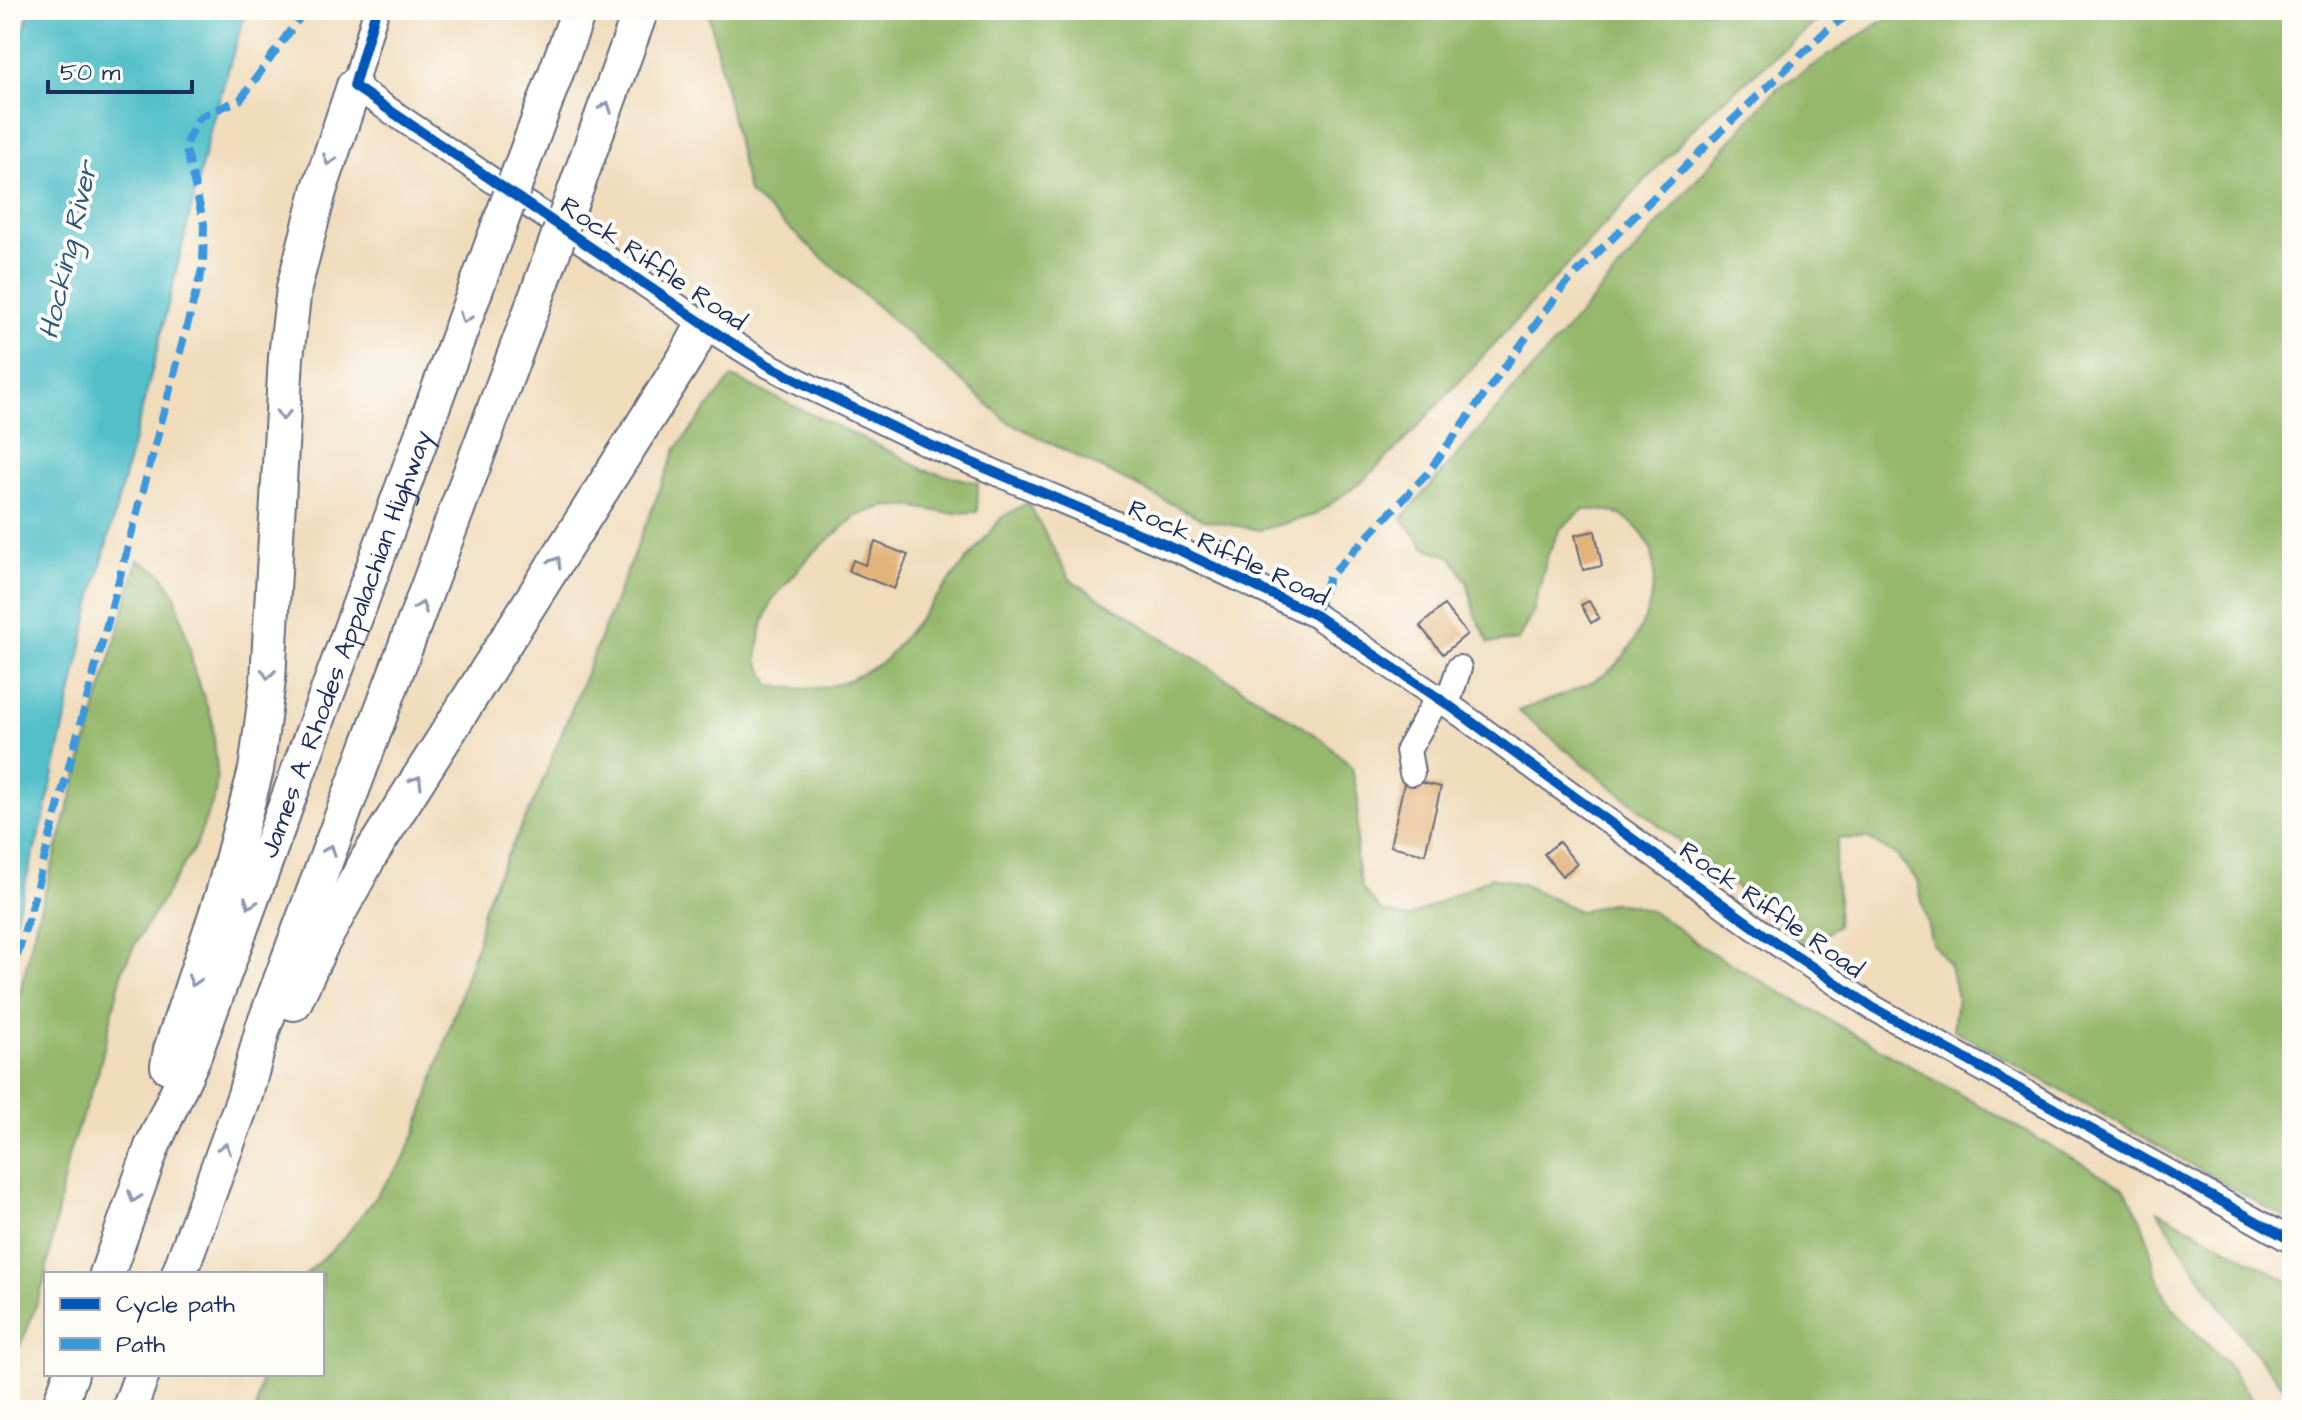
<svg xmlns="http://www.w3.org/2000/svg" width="2302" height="1420" font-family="'Architects Daughter',sans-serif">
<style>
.forest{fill:#95b86c;stroke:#587465;stroke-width:2}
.water{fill:#53c0c9;stroke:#377894;stroke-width:2}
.building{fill:#e3b37b}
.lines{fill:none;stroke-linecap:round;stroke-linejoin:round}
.minor-casing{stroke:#666c7f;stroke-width:28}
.highway-casing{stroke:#666c7f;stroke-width:38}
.minor{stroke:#fff;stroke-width:24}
.highway{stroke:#fff;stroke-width:34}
.highway-bridge-casing{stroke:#666c7f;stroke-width:38;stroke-linecap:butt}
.highway-bridge{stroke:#fff;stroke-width:34}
.quiet{stroke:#3a97de;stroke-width:8;stroke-dasharray:16 8;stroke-linecap:butt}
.cycleway-casing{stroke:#fdfcf7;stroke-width:15}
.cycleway{stroke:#0057b8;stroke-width:10}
.oneway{stroke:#8d97ae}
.labels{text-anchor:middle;stroke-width:8;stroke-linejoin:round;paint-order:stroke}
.street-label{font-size:26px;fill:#1b2f5e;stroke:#fdfcf7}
.water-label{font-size:28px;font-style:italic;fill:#2c5a7e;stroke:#fdfcf7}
</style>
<rect width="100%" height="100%" fill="#fdfcf7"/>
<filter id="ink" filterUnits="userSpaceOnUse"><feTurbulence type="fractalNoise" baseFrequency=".0125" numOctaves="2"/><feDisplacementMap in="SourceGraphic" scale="16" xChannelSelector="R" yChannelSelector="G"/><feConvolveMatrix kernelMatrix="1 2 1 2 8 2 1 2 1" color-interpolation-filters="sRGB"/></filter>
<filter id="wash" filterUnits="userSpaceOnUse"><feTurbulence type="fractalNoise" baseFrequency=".006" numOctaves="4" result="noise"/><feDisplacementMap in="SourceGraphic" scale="32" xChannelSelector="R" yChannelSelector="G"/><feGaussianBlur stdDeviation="1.8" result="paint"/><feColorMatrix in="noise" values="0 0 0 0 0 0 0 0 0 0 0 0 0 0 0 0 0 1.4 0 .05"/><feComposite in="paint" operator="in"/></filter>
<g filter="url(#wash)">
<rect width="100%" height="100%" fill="#f0dcbb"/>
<!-- forest -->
<g class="forest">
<path d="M708,10H1830L1706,115L1407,438L1363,481L1314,515L1260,530L1204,520L1008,422L748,192Z"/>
<path d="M1900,10H2292V1222L1953,1029L1957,998L1950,966L1932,943L1917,880L1897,856L1868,839L1838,838L1834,870L1838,898L1837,926L1809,946L1518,711C1548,699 1594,688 1617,664C1641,639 1659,592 1653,557C1650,538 1631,519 1614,512C1605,509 1592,510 1583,510L1560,529L1548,554L1533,612L1518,640L1489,643L1476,616L1467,582L1452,557L1425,548L1402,518L1776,89Z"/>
<path d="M732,377L900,456L924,470L978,483L977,512L946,513L915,507L885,506L856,516L812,554L772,600L761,630L757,660L771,686C821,693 844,687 886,659L1002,517L1027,503C1044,527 1055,553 1070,579L1323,740L1352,767L1358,799L1356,859L1362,888L1381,911L1407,918L1491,877L1522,884L1581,912C1590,909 1601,904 1611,903C1648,901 1673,925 1700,946L2124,1188L2138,1213L2148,1240L2155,1271L2166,1298L2184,1321L2227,1364L2259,1410H256L262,1374H322V1274H306L343,1239L402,1162L417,1130L478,940L483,909L495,880L537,795L676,449Z"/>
<path d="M138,560L161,573L175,595L189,645L194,671L212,719L217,770L215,795L196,845L135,944L123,969L98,1073L69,1152L44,1283L26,1332L10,1368V1036L36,923Z"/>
<path d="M2157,1210L2292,1283V1396C2239,1340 2199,1274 2157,1210Z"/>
</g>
<!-- water -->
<path class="water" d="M30,10H246L211,127L153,367L91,604L45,813L10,938V73Z"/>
<g id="blocks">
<!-- building -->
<g class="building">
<path d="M1595,531L1602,566L1583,570L1575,535Z"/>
<path d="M875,542L908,555L894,589L849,571L853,560L865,565Z"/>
<path d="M1589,601L1599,618L1591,623L1581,605Z"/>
<path d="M1444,605L1467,634L1443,654L1420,626Z"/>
<path d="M1405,779L1441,787L1425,854L1390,846Z"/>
<path d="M1559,842L1577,864L1562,876L1544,854Z"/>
</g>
</g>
</g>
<g filter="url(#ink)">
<use href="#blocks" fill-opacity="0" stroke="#666c7f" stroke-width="2"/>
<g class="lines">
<defs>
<g id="minor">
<path d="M376,10L354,86L721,336L768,365L818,391L926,443L1185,553L1315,615L1447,704L1765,935L1872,1007L2292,1241"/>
<path d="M1447,704L1459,668"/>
<path d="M1412,773L1408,750L1438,697"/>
</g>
<g id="highway">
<path d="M529,146L579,10"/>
<path d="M579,180L641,10"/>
<path d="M294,1003L321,945L369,857L687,355L703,325"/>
<path d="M168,1066L171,1050L223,894L256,770L268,680L286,357L294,288L319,191L354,86"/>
<path id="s1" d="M107,1274L152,1147L193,1058L492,245"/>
<path d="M179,1274L245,1095L263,1028L543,279"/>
<path d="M58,1410L71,1374"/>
<path d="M129,1410L142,1374"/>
</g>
</defs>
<!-- minor casing -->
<use href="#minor" class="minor-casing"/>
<!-- highway casing -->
<use href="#highway" class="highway-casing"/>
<!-- minor -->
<use href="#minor" class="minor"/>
<!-- highway -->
<use href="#highway" class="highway"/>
<defs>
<g id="highway-bridge">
<path d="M492,245L529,146"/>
<path d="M543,279L579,180"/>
</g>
</defs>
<!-- highway-bridge casing -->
<use href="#highway-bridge" class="highway-bridge-casing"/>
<!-- highway-bridge -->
<use href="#highway-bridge" class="highway-bridge"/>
<!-- quiet -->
<g class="quiet">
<path d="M1315,615L1329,577L1426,475L1563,287L1719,133L1827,30L1854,10"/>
<path d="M10,979L27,923L203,266L204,224L185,145L200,117L241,99L305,10"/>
</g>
<defs>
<path id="cycleway" d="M376,10L354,86L721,336L768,365L818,391L926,443L1185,553L1315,615L1447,704L1765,935L1872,1007L2292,1241"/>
</defs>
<!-- cycleway casing -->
<use href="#cycleway" class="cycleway-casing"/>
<!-- cycleway -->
<use href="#cycleway" class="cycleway"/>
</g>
<!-- one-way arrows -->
<defs><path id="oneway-chevron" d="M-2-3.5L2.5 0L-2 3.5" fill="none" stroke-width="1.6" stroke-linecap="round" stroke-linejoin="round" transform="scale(2)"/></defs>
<g class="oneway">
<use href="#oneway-chevron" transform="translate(606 107) rotate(-70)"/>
<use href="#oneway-chevron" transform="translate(329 160) rotate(109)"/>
<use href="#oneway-chevron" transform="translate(465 318) rotate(110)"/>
<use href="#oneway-chevron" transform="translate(283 415) rotate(93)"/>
<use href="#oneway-chevron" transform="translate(556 562) rotate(-58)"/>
<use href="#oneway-chevron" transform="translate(421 607) rotate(-70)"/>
<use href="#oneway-chevron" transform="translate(268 674) rotate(95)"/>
<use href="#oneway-chevron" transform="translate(417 781) rotate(-58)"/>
<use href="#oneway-chevron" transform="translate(330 850) rotate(-70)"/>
<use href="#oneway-chevron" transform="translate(250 903) rotate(110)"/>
<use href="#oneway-chevron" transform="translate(194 981) rotate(108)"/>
<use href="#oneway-chevron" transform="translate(225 1148) rotate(-70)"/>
<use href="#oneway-chevron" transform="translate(134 1197) rotate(110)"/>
</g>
</g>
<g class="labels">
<!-- street labels -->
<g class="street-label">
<text transform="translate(654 263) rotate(34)" y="9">Rock Riffle Road</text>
<text transform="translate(1229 552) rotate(25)" y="9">Rock Riffle Road</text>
<text dy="9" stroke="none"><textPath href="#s1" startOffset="674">James A. Rhodes Appalachian Highway</textPath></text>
<text transform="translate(1772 909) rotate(35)" y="9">Rock Riffle Road</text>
</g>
<!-- water labels -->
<g class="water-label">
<text transform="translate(67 250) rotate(-77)" y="10">Hocking River</text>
</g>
</g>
<!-- margin -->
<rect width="2302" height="1420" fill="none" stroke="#fdfcf7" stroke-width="40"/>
<!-- legend -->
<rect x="44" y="1272" width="280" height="104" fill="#fdfcf7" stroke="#a3aaba" stroke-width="2"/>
<rect x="60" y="1298" width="40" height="12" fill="#0057b8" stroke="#a3aaba" stroke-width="2"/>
<text x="116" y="1312" font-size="24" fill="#1b2f5e">Cycle path</text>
<rect x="60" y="1338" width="40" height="12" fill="#3a97de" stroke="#a3aaba" stroke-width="2"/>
<text x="116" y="1352" font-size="24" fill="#1b2f5e">Path</text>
<!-- scale -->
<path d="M48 80v12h144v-12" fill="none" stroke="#1b2f5e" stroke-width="4"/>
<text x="60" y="80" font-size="24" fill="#1b2f5e" stroke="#fdfcf7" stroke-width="6" paint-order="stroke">50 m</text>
</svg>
